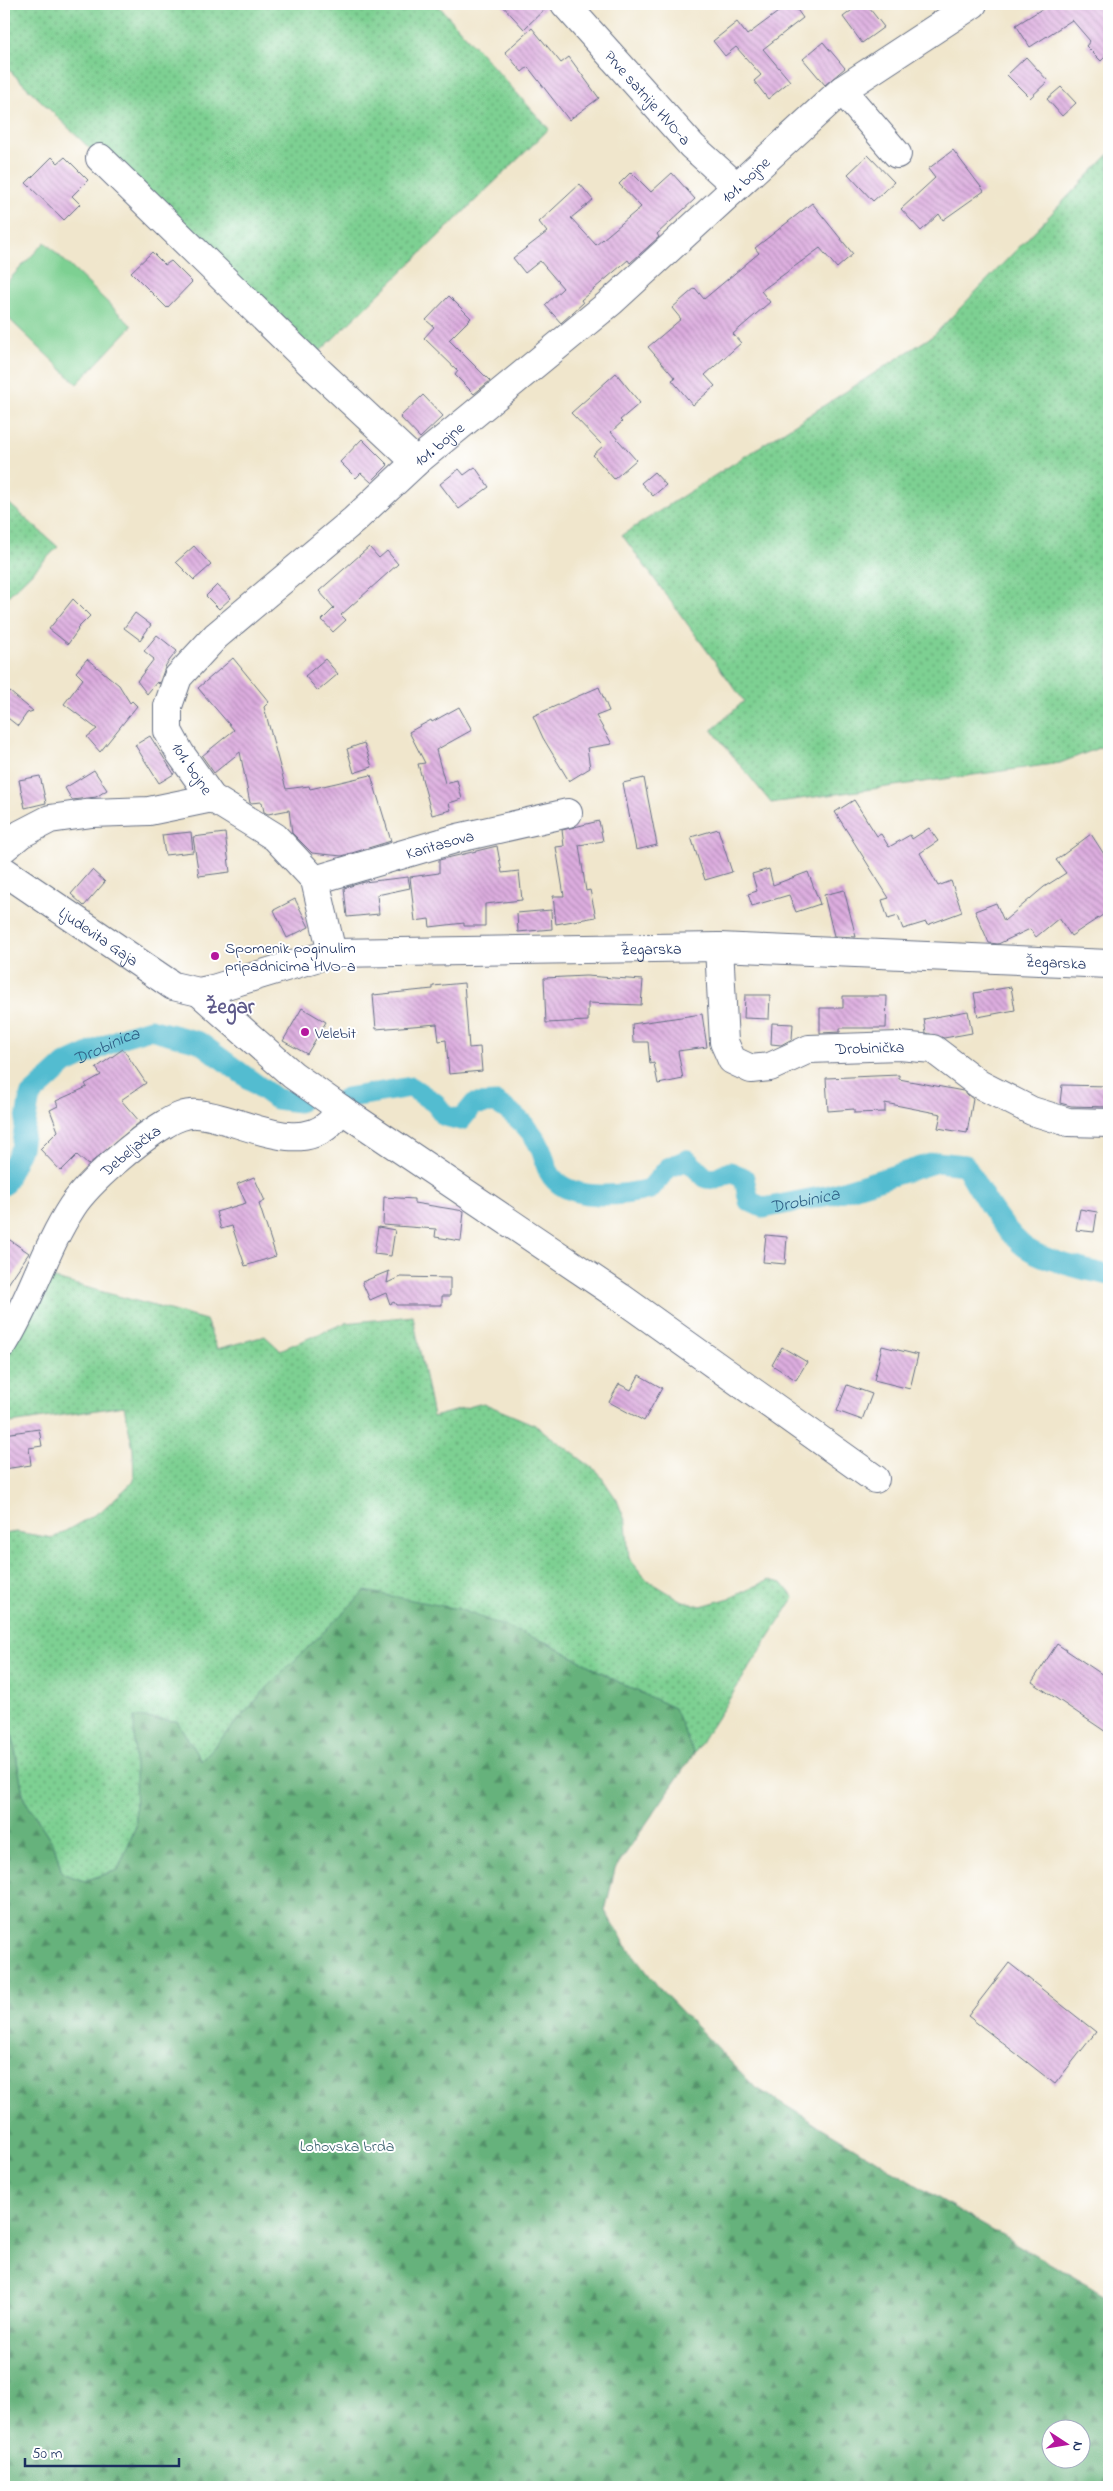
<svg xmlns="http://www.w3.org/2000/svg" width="1113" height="2491" font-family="'Indie Flower',sans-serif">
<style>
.grass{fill:url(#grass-dots);stroke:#4c8078}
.forest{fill:url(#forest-firs);stroke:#40706d;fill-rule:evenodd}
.green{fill:#7dd092;stroke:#4c8078}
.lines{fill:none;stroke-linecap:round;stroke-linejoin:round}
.canal{stroke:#53bcd0;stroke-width:21}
.building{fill:url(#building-back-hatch)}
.minor-casing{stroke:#666f84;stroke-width:30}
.minor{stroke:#fff;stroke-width:28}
.poi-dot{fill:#b5179e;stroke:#fff;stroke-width:2}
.labels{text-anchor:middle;stroke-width:4;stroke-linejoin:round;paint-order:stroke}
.street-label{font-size:16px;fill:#1b2f5e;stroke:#fff}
.poi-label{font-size:16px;fill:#1b2f5e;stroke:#fff;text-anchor:start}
.park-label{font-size:16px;fill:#385f6e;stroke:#fff}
.water-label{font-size:18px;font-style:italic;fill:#2f6086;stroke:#fff}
.district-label{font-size:21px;font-weight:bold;fill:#5f5b8b;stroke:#fff}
</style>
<defs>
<pattern id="grass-dots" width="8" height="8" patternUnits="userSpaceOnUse" patternTransform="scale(1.25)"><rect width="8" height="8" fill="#7dd092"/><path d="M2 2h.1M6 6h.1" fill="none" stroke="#66a97a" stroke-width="1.8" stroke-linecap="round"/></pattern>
<pattern id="forest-firs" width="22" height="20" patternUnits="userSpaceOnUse" patternTransform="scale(1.25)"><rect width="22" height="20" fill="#66b27c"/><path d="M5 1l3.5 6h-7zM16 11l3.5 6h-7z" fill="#539169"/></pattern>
<pattern id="building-back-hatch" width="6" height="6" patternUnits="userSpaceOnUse" patternTransform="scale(1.25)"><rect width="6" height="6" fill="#ddaddf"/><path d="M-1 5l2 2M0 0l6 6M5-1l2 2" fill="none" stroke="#b28db8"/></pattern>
</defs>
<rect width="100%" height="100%" fill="#fff"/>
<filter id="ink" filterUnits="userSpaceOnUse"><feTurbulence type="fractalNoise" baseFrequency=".02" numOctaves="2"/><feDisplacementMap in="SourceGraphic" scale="10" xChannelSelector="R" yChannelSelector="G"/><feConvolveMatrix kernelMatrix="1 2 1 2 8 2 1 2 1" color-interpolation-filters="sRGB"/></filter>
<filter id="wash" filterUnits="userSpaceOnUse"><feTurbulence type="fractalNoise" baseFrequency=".0096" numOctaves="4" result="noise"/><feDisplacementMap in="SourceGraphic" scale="20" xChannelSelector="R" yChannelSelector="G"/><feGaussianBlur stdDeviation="1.12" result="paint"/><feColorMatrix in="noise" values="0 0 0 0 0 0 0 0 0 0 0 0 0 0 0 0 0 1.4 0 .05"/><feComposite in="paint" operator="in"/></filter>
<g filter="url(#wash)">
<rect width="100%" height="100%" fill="#f0e6cc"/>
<!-- grass -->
<g class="grass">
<path d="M4,4H437L549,129L309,362L4,65Z"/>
<path d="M1109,154V744L1060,763L771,803L712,730L744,701L622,535L934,335Z"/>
<path d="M4,499L58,547L4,600Z"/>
<path d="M37,1274L206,1320L217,1349L265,1336L280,1350L345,1323L413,1316L433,1417L483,1403L535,1425L598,1472L617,1500L626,1523L629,1558L646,1579L680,1600L701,1606L730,1598L769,1580L782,1583L794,1598L694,1754L673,1708L626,1686L548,1643L269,1686L201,1761L177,1721L137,1787L136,1826L118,1870L84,1881L62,1873L54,1845L24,1799L12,1733L4,1711V1534L16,1532L53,1538L101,1511L134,1481L133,1449L124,1406L4,1424V1303L20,1315Z"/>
</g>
<!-- forest -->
<path class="forest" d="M365,1591L459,1609L548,1643L626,1686L674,1708L694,1754L615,1869L605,1911L626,1945L660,1989L755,2087L976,2221L1109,2297V2487H4V1711L12,1733L24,1799L54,1845L62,1873L84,1881L118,1870L136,1826L134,1717L177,1721L201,1761L269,1686ZM1050,2428H1080V2458H1050Z"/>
<!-- green -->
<path class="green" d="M45,242L132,326L77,384L4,314V285Z"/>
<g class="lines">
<!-- canal -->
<g class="canal">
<path id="s1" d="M346,1098L411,1087L435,1103L445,1116L461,1120L474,1104L497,1103C514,1114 531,1128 540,1147C544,1155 545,1165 549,1172C565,1203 623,1196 650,1189L668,1168L687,1160L706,1178L716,1179L730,1172L744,1178L749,1201L764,1208L830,1195L937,1162L965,1165C981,1193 998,1223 1021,1244C1037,1259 1088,1271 1109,1275"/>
<path id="s2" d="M4,1185L21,1148L30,1096L65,1064L126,1036L150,1029L199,1042L276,1099L299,1102"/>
</g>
</g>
<g id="blocks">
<!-- building -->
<g class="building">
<path d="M501,4H550L524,29Z"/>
<path d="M789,4H793L803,18L763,49L790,81L768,99L754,81L761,75L736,47L725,56L713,41L737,22L747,35Z"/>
<path d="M860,4H866L884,27L862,43L843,17Z"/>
<path d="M1050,4H1109V53L1101,61L1086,46L1090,41L1072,20L1030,47L1016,25Z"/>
<path d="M532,28L561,63L569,57L599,98L569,120L528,67L522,72L505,52Z"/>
<path d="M823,42L845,68L825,85L803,59Z"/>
<path d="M1026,57L1048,81L1030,98L1007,75Z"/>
<path d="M1061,87L1076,103L1062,116L1047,99Z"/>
<path d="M953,150L984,191L943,220L939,214L921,231L901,209L935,178L928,169Z"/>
<path d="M868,155L894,182L873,201L848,174Z"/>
<path d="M52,157L58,163L65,157L88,180L72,196L80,204L64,220L26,183Z"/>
<path d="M631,172L651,192L672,173L695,199L657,234L659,237L630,263L628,260L581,300L583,303L561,323L545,305L563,288L540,261L525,273L513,258L547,232L539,222L580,184L593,200L571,218L596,245L641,207L619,184Z"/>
<path d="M812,203L853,254L837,268L820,248L761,291L770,302L733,334L741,343L705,375L715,386L693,405L672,380L675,378L648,347L681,319L672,308L695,288L704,299L759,253L755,248Z"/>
<path d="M152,252L165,265L171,261L192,282L167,308L131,272Z"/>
<path d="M449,296L471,318L449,340L490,381L474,394L455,375L458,371L424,338L434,327L426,320Z"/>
<path d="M616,373L640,403L620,420L622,422L611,432L636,460L614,479L593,455L603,446L571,413Z"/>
<path d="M423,395L443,416L420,438L400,417Z"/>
<path d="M362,439L388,465L371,482L361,473L356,478L340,462Z"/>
<path d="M475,467L489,487L459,509L440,484L459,469L464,475Z"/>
<path d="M654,472L666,485L653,496L641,483Z"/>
<path d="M194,546L211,565L194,580L176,562Z"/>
<path d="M369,547L379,558L387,551L398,564L341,615L346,620L333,632L322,620L334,608L319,591Z"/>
<path d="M217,585L231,598L219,609L206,596Z"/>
<path d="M73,599L90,616L77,629L78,630L68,644L49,629Z"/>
<path d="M135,613L151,625L140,640L124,628Z"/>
<path d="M157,635L177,651L166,665L159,684L157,682L147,694L137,681L154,659L144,651Z"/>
<path d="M233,658L269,702L264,707L286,789L309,786L310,789L371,775L391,841L342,856L312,853L292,833L289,810L268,814L264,812L262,802L250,803L240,752L214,773L202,756L234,730L198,688Z"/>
<path d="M87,659L119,685L130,703L132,701L137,706L100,752L87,737L97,729L64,704L83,679L76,672Z"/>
<path d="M325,659L338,674L318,691L305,676Z"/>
<path d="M4,687L33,711L27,713L18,726L4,715Z"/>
<path d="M599,687L609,711L596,716L612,744L587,748L590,768L569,781L543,738L533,716Z"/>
<path d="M459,707L472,730L436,750L445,783L457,780L462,799L449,803L451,810L432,815L418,764L425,763L409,732L431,720L432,722Z"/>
<path d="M150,736L174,774L159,783L135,745Z"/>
<path d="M364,743L372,767L354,773L347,749Z"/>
<path d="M94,770L107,790L96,797L72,800L65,788Z"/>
<path d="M40,776L46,803L25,808L19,780Z"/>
<path d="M644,778L657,845L636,850L623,783Z"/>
<path d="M854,800L877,836L881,834L889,847L910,835L912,839L929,828L938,841L920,853L938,886L951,881L962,912L927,925L926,922L903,929L898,916L888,919L882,900L889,898L835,812Z"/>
<path d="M599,821L603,841L579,845L586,891L590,890L596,917L556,924L553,896H564L556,847L564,846L562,830Z"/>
<path d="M718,829L732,872L705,880L691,837Z"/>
<path d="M191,832L193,852L165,855L162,835Z"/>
<path d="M225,833L230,872L199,876L193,837Z"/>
<path d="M1091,834L1109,862V911L1071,936L1059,918L1036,937L1030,929L998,944L989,943L975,911L996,903L1004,921L1044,887L1066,873L1056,860Z"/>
<path d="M497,846L502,873L519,871L522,900L485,904V926H464V923L430,927L429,919L415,921L410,877L439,873V860Z"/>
<path d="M769,869L773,885L808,872L820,904L796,912L789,895L752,906L748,894L757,891L752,874Z"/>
<path d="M92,870L105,882L84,906L71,894Z"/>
<path d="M408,877L410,888L377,895L379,914L347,917L344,888L364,882Z"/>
<path d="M844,890L856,937L834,936L824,895Z"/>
<path d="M295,899L309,927L287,938L274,910Z"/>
<path d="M551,910L552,929L518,932L517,913Z"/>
<path d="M586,976L643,980L641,1005L588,1003V1021L546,1023L544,978Z"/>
<path d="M464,983L469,1048L480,1047L482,1071L449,1074L446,1040L439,1041L437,1024L376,1029L373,995L433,989V986Z"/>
<path d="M1011,987L1015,1010L978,1017L974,993Z"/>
<path d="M745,995H770L769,1019L744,1018Z"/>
<path d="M843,996H887L886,1028H840V1032L820,1033V1008H843Z"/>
<path d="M302,1008L326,1022L307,1054L283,1041Z"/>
<path d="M968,1011L972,1033L944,1038L926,1033L924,1019Z"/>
<path d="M702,1014L707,1047L678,1051L683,1079L658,1084L654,1063L650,1064L648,1042H633L632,1024Z"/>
<path d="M772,1023L793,1024L792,1039L781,1045L771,1044Z"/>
<path d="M123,1049L146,1083L121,1100L140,1122L88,1165L77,1155L61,1171L40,1149L58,1131L50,1110L58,1106L56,1101L87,1087L85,1084L101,1075L96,1068Z"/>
<path d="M899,1075V1079L963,1091L973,1099L967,1133L938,1128L941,1114L885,1103V1112L854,1113V1109L828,1111L826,1078Z"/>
<path d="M1062,1085L1109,1086V1107L1071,1106L1060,1103Z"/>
<path d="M254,1177L265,1201L259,1204L276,1256L245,1266L232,1226L221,1229L216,1212L246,1203L237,1184Z"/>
<path d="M384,1197L414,1199V1203L464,1211L461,1241L435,1237L436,1229L383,1225Z"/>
<path d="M1080,1209L1097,1212L1094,1232L1076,1230Z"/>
<path d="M378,1227L395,1230L391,1256L374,1254Z"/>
<path d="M766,1235L787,1237L785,1264L763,1262Z"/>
<path d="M4,1236L29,1253L4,1290Z"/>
<path d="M389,1271L387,1283L400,1277L450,1278V1296H442V1305H396L394,1302L390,1304L386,1293L370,1300L362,1282Z"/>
<path d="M882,1346L918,1355L910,1389L874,1380Z"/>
<path d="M782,1347L807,1362L796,1380L772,1365Z"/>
<path d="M639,1375L662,1388L644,1421L609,1402L619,1384L631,1390Z"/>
<path d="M847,1385L872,1394L862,1420L837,1411Z"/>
<path d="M39,1429L42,1446L29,1448L31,1465L4,1469V1434Z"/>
<path d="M1057,1644L1109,1679V1734L1032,1682Z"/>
<path d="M1009,1963L1096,2032L1055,2084L968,2016Z"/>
</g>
</g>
</g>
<g filter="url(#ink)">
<use href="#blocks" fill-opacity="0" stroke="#666f84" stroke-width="1"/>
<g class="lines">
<defs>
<g id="minor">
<path id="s3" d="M565,4L692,146L735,185"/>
<path d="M842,90L897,154"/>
<path d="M100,158L309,362L416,462"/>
<path d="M4,848L21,834L50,819L92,813L149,811L212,798"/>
<path id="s4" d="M4,871L173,986L199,992L213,989L332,953L719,947L1109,964"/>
<path id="s5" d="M315,880L458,838L568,813"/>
<path id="s6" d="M719,947L724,1042L732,1060L751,1069L770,1067L809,1049L899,1046L933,1049L979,1084L1032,1111L1068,1122L1109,1123"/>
<path id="s7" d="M332,953L315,880L275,837L212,798L180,753L168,731V706L178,677L216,636L354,520L416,462L611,302L842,90L973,4"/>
<path d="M199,992L293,1075L341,1109L620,1297L875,1479"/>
<path id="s8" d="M4,1343C31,1300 44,1250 72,1207C89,1181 138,1140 165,1124C174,1118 187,1113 197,1114C235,1116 295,1156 329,1124C333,1120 337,1114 341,1109"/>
</g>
</defs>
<!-- minor casing -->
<use href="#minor" class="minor-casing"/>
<!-- minor -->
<use href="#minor" class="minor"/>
</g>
</g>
<!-- markers -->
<g class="poi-dot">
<circle cx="215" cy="956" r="5"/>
<circle cx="305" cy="1032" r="5"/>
</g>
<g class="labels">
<!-- street labels -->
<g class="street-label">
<text dy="6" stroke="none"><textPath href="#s3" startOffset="125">Prve satnije HVO-a</textPath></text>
<text dy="6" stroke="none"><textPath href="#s7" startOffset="1099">101. bojne</textPath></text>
<text dy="6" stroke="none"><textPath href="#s7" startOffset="694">101. bojne</textPath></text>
<text transform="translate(193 768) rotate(56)" y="6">101. bojne</text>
<text dy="6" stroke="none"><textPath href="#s5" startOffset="130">Karitasova</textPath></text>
<text dy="6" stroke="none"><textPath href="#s4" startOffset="115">Ljudevita Gaja</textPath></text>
<text dy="6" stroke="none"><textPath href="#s4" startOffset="689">Žegarska</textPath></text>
<text dy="6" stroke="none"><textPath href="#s4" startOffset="1094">Žegarska</textPath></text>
<text dy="6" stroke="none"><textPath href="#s6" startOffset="259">Drobinička</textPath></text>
<text dy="6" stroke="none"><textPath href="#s8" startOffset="234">Debeljačka</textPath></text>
</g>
<!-- poi labels -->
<g class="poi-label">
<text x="225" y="953">Spomenik poginulim<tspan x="225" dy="18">pripadnicima HVO-a</tspan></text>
<text x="315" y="1038">Velebit</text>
</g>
<!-- park labels -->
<g class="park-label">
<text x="347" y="2151">Lohovska brda</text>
</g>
<!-- water labels -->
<g class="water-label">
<text dy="6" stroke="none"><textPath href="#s2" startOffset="186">Drobinica</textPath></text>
<text dy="6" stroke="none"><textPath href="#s1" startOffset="566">Drobinica</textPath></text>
</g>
<!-- district labels -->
<g class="district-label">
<text x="230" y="1013">Žegar</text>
</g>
</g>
<!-- margin -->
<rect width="1113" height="2491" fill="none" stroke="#fff" stroke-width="20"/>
<!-- north arrow -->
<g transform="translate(1066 2444) rotate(102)"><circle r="24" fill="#ffffff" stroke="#a4acbf"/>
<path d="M0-4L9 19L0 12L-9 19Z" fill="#b5179e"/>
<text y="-8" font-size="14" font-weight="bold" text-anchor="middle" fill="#1b2f5e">N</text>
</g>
<!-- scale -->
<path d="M25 2458v8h154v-8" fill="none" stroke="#1b2f5e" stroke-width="2.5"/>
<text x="32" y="2458" font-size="15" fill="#1b2f5e" stroke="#ffffff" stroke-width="4" paint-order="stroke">50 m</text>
</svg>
